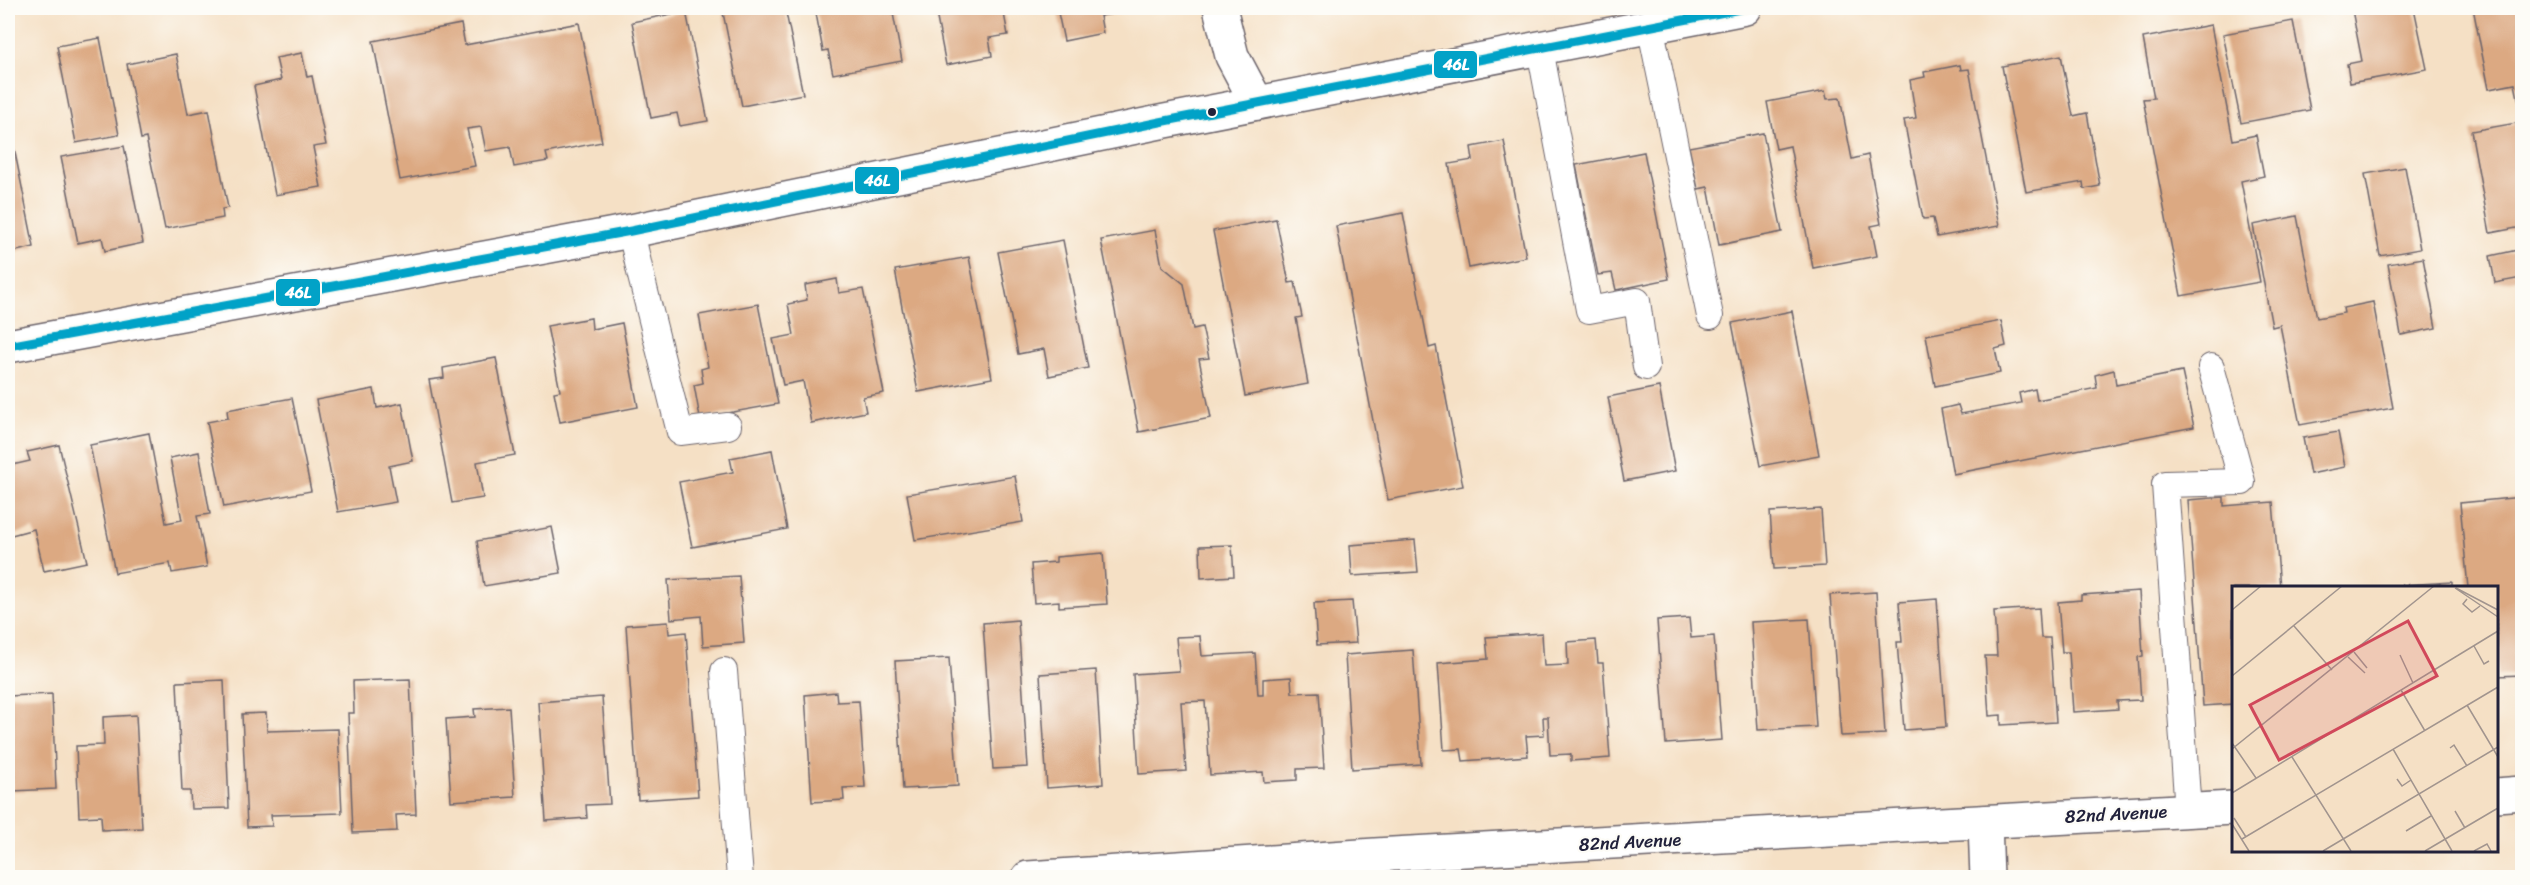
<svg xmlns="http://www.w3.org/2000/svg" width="2530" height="885" font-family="Sriracha,sans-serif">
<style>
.building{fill:#dca982}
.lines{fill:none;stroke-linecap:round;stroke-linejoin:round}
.service-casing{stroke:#6c646b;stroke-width:28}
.minor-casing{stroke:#6c646b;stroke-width:36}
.service{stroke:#fff;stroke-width:26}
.minor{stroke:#fff;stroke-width:33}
.bus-1-casing{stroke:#fdfcf7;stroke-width:14}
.bus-1{stroke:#02a2c7;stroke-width:9}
.bus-dot{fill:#22223b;stroke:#fdfcf7;stroke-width:2}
.labels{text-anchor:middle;stroke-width:4.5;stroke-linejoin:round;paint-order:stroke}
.street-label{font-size:18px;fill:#22223b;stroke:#fdfcf7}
.inset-road{fill:none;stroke:#a1948e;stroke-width:1.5}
.view{fill:#d1495b;fill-opacity:0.15;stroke:#d1495b;stroke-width:3}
.inset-edge{fill:none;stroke:#22223b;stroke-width:3}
.line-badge{stroke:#fdfcf7;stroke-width:2}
.badge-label{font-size:16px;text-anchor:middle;font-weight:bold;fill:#fff}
</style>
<rect width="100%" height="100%" fill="#fdfcf7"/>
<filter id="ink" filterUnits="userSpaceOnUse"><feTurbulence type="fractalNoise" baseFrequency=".0167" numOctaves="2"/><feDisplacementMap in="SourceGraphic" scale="12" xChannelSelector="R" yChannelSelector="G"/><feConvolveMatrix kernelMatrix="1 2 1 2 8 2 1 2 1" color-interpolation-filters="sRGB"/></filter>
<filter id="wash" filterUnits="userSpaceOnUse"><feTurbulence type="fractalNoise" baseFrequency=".008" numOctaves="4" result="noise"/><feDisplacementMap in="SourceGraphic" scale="24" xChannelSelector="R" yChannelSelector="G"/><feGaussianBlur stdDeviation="1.35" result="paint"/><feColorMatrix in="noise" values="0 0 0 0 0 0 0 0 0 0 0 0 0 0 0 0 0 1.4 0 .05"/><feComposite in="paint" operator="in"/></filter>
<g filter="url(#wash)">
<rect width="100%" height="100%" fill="#f5e0c5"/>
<g id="blocks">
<!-- building -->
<g class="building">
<path d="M722,8H785L803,94L742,106Z"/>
<path d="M815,8H892L902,61L833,74L828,50L823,51Z"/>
<path d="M935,8H1003L1008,35L989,38L992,56L946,65Z"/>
<path d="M1057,8H1119L1120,13L1100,16L1103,33L1064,41Z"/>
<path d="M2356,8H2414L2427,69L2350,83L2347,64L2362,61L2352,10Z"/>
<path d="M2473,8H2522V103H2519L2515,84L2489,89Z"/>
<path d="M686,11L708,121L680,126L677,113L651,118L632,22Z"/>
<path d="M2293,21L2310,110L2241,123L2223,34Z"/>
<path d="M579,23L602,142L546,153L548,161L514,167L510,147L486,151L481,127L467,129L475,166L400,180L373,41L461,24L465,45Z"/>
<path d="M2211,25L2233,140L2256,135L2264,176L2241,181L2260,282L2181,296L2143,99L2154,98L2143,38Z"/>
<path d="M100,38L119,135L76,143L57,46Z"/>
<path d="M302,53L307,77L312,76L326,145L313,147L321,187L275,195L254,86L281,80L276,58Z"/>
<path d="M176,54L188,114L209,110L228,208L222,209L223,218L165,229L146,138L141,139L127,64Z"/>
<path d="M2061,55L2073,116L2087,113L2100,186L2084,189L2083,182L2026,192L2002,66Z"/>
<path d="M1960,65L1961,70L1969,69L1999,226L1937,237L1933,218L1923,219L1904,120L1916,118L1910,80L1925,77L1924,72Z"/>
<path d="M1825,91L1827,99L1840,98L1852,159L1868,155L1881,224L1871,226L1877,256L1813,268L1790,146L1776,149L1767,102Z"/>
<path d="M8,118L34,247L8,253Z"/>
<path d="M2516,123L2522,155V227L2490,233L2471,131Z"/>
<path d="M1763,133L1782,232L1719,245L1708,187L1698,189L1689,147Z"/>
<path d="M1504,141L1526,257L1469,268L1449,164L1473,160L1471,147Z"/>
<path d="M124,146L143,243L105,251L102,238L78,243L61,157Z"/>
<path d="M1644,152L1669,279L1616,290L1612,273L1598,275L1576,165Z"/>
<path d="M2405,167L2420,249L2380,256L2365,174Z"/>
<path d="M1403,213L1429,348L1436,346L1463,486L1388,500L1336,226Z"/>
<path d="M2297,216L2317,318L2344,313L2343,308L2373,302L2393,408L2300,425L2280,325L2272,327L2253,225Z"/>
<path d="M1276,219L1289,283L1295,282L1302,317L1296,318L1308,384L1245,396L1213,231Z"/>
<path d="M1155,230L1162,266L1184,284L1193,329L1202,327L1209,358L1199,359L1211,418L1139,432L1101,240Z"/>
<path d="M1063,240L1088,368L1049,376L1044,349L1018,354L998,252Z"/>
<path d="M2522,249V278L2495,283L2490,256Z"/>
<path d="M969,257L992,378L918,392L895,270Z"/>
<path d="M2423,258L2436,328L2401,335L2388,264Z"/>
<path d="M837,279L839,293L863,289L884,393L863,397L866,412L811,423L803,381L783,385L773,339L794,335L788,304L807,300L805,285Z"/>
<path d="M758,304L778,404L700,418L694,385L703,383L701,369L708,367L699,315Z"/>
<path d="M1792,311L1819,455L1760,466L1732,323Z"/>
<path d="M591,318L592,329L622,323L638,407L560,422L554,392L560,391L547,326Z"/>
<path d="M2001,321L2006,346L1995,349L2000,373L1935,386L1926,335Z"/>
<path d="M496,358L515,455L477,462L483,498L452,503L429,380L444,378L443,368Z"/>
<path d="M2114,370L2116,385L2182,372L2194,427L1953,474L1941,409L1958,405L1961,414L2021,403L2019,393L2035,389L2037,400L2097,388L2095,375Z"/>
<path d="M1659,387L1675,471L1624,481L1608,397Z"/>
<path d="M374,389L377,408L402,403L413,461L389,466L396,502L338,512L316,400Z"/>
<path d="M292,398L311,491L224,507L207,422L228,418L227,410Z"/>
<path d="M2338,432L2345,467L2310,474L2303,438Z"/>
<path d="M149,433L166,523L182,520L170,458L199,452L210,514L197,516L207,567L172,573L170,563L115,573L90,445Z"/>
<path d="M59,445L87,562L44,571L34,529L8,536V466L30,461L27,452Z"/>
<path d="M772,450L787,529L692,547L679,482L733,472L730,458Z"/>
<path d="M1015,476L1023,522L915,540L907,494Z"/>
<path d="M2224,497V506L2273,502L2280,588H2233V704L2203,706L2188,500Z"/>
<path d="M2522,497V675L2497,676L2496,588H2468L2460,503Z"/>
<path d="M1821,509L1825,566L1774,569L1770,512Z"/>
<path d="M552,527L561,573L484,586L477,541Z"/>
<path d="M1415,540L1418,572L1352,576L1350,545Z"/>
<path d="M1232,545L1234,576L1201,578L1200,546Z"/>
<path d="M1103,553L1107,604L1059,607V601L1034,603L1031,564L1056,562V557Z"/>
<path d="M739,576L744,643L703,646L701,616L671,619L668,580Z"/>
<path d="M2452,582V588H2402V585Z"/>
<path d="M2139,591L2143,656L2138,657L2141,700L2117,701L2118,709L2073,712L2069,652H2062L2058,602L2081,600V595Z"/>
<path d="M1876,592L1885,734L1841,736L1830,595Z"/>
<path d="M1937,599L1946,727L1904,730L1897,642H1902L1899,602Z"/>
<path d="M1352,601L1356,643L1317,645L1314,603Z"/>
<path d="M2039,608L2041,638H2050L2056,722L2001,725V715L1989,716L1985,656H1997L1994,611Z"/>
<path d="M1689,618L1691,638L1714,636L1722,740L1666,744L1657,620Z"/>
<path d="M1809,619L1816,727L1758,730L1751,622Z"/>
<path d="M1018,620L1028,767L993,769L983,623Z"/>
<path d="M668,622L669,634L686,632L698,796L638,800L626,625Z"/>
<path d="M1542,633L1544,666L1568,665L1567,642L1596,640L1598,663H1603L1610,758L1571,761V754L1550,755L1548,717H1543L1544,735L1526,736L1528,756L1463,761L1461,749L1444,750L1438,663L1488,659L1486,637Z"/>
<path d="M1200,636L1202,656L1255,653L1258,695H1263V679L1291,677L1292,693L1319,692L1324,768L1297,769V780L1264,782L1263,772L1210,775L1205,701L1181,702L1186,771L1139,774L1133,674L1179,671L1176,637Z"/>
<path d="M1413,650L1421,764L1352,769L1345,655Z"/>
<path d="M949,658L958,786L903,789L895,661Z"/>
<path d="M1096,670L1103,784L1047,788L1040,674Z"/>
<path d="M410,679L416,814L396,815L397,831L353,833L348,713H354L353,681Z"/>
<path d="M224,680L229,808L191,809L190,791H182L177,682Z"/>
<path d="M836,692L837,702L859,701L865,787L843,788L844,800L812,802L805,695Z"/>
<path d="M52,694L56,789L12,791L8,696Z"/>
<path d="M602,697L610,804L586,805L587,818L546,821L538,702Z"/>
<path d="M509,707L515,797L451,801L446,719L475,717L474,709Z"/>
<path d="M266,713L267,731L338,729L342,813L271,815L272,826L247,827L242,714Z"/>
<path d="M136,715L142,828L102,830L101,816L79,817L76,746L104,745L103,717Z"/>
</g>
</g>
</g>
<g filter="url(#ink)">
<use href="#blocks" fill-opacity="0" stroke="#6c646b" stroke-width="1.5"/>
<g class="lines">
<defs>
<g id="service">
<path d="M1650,25L1710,316"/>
<path d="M1540,49L1589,310L1637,301L1646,367"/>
<path d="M631,231L640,272L680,432L728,426"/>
<path d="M724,671L740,878"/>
<path d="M2188,811L2165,484L2242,482L2211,367"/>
</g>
<g id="minor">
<path d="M1220,8L1232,56L1257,103"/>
<path d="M8,346L631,231L1160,122L1745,8"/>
<path d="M2496,795L2522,793"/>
<path d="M1985,822L1987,878"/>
<path d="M1028,878L1375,855L2233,808"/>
</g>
</defs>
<!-- service casing -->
<use href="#service" class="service-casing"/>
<!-- minor casing -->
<use href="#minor" class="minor-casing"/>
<!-- service -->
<use href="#service" class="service"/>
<!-- minor -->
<use href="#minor" class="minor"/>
<defs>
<path id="bus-1" d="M8,346L631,231L1160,122L1745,8"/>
</defs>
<!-- bus-1 casing -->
<use href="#bus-1" class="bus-1-casing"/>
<!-- bus-1 -->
<use href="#bus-1" class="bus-1"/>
</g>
</g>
<!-- markers -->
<circle class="bus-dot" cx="1212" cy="112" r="5"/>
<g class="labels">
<!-- street labels -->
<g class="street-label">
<text transform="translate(2116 814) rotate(-3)" y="6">82nd Avenue</text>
<text transform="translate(1630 842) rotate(-3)" y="6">82nd Avenue</text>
</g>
</g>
<!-- overview -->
<g transform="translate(2232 586)">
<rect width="266" height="266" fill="#f5e0c5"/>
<path class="inset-road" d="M223,2L266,31M224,2L266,24M235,13L231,18L240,26L248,20M0,24L29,0M62,40L100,84M242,60L252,78L257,75M122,66L135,82M168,69L181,97M116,71L133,87M0,90L110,0M169,104L193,145M235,119L266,171M0,157L24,192M218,162L222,159L235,180M0,163L202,0M161,163L220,265M60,171L119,265M165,193L170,200L179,194M0,207L266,45M223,225L233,242M2,232L14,251M0,238L17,265M174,245L199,230M10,253L266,101M91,265L266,161M193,265L266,222M242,265L255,258L259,265"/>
<path class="view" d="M176,35L205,90L47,174L18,119Z"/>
<rect width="266" height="266" class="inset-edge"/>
</g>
<g class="line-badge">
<rect x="1433" y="50" width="45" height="29" rx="6" fill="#02a2c7"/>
<rect x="854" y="166" width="46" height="29" rx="6" fill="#02a2c7"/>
<rect x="275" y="278" width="46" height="29" rx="6" fill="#02a2c7"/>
</g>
<g class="badge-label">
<text x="1456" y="70">46L</text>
<text x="877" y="186">46L</text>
<text x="298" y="298">46L</text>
</g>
<!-- margin -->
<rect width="2530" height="885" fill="none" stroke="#fdfcf7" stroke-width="30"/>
</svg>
